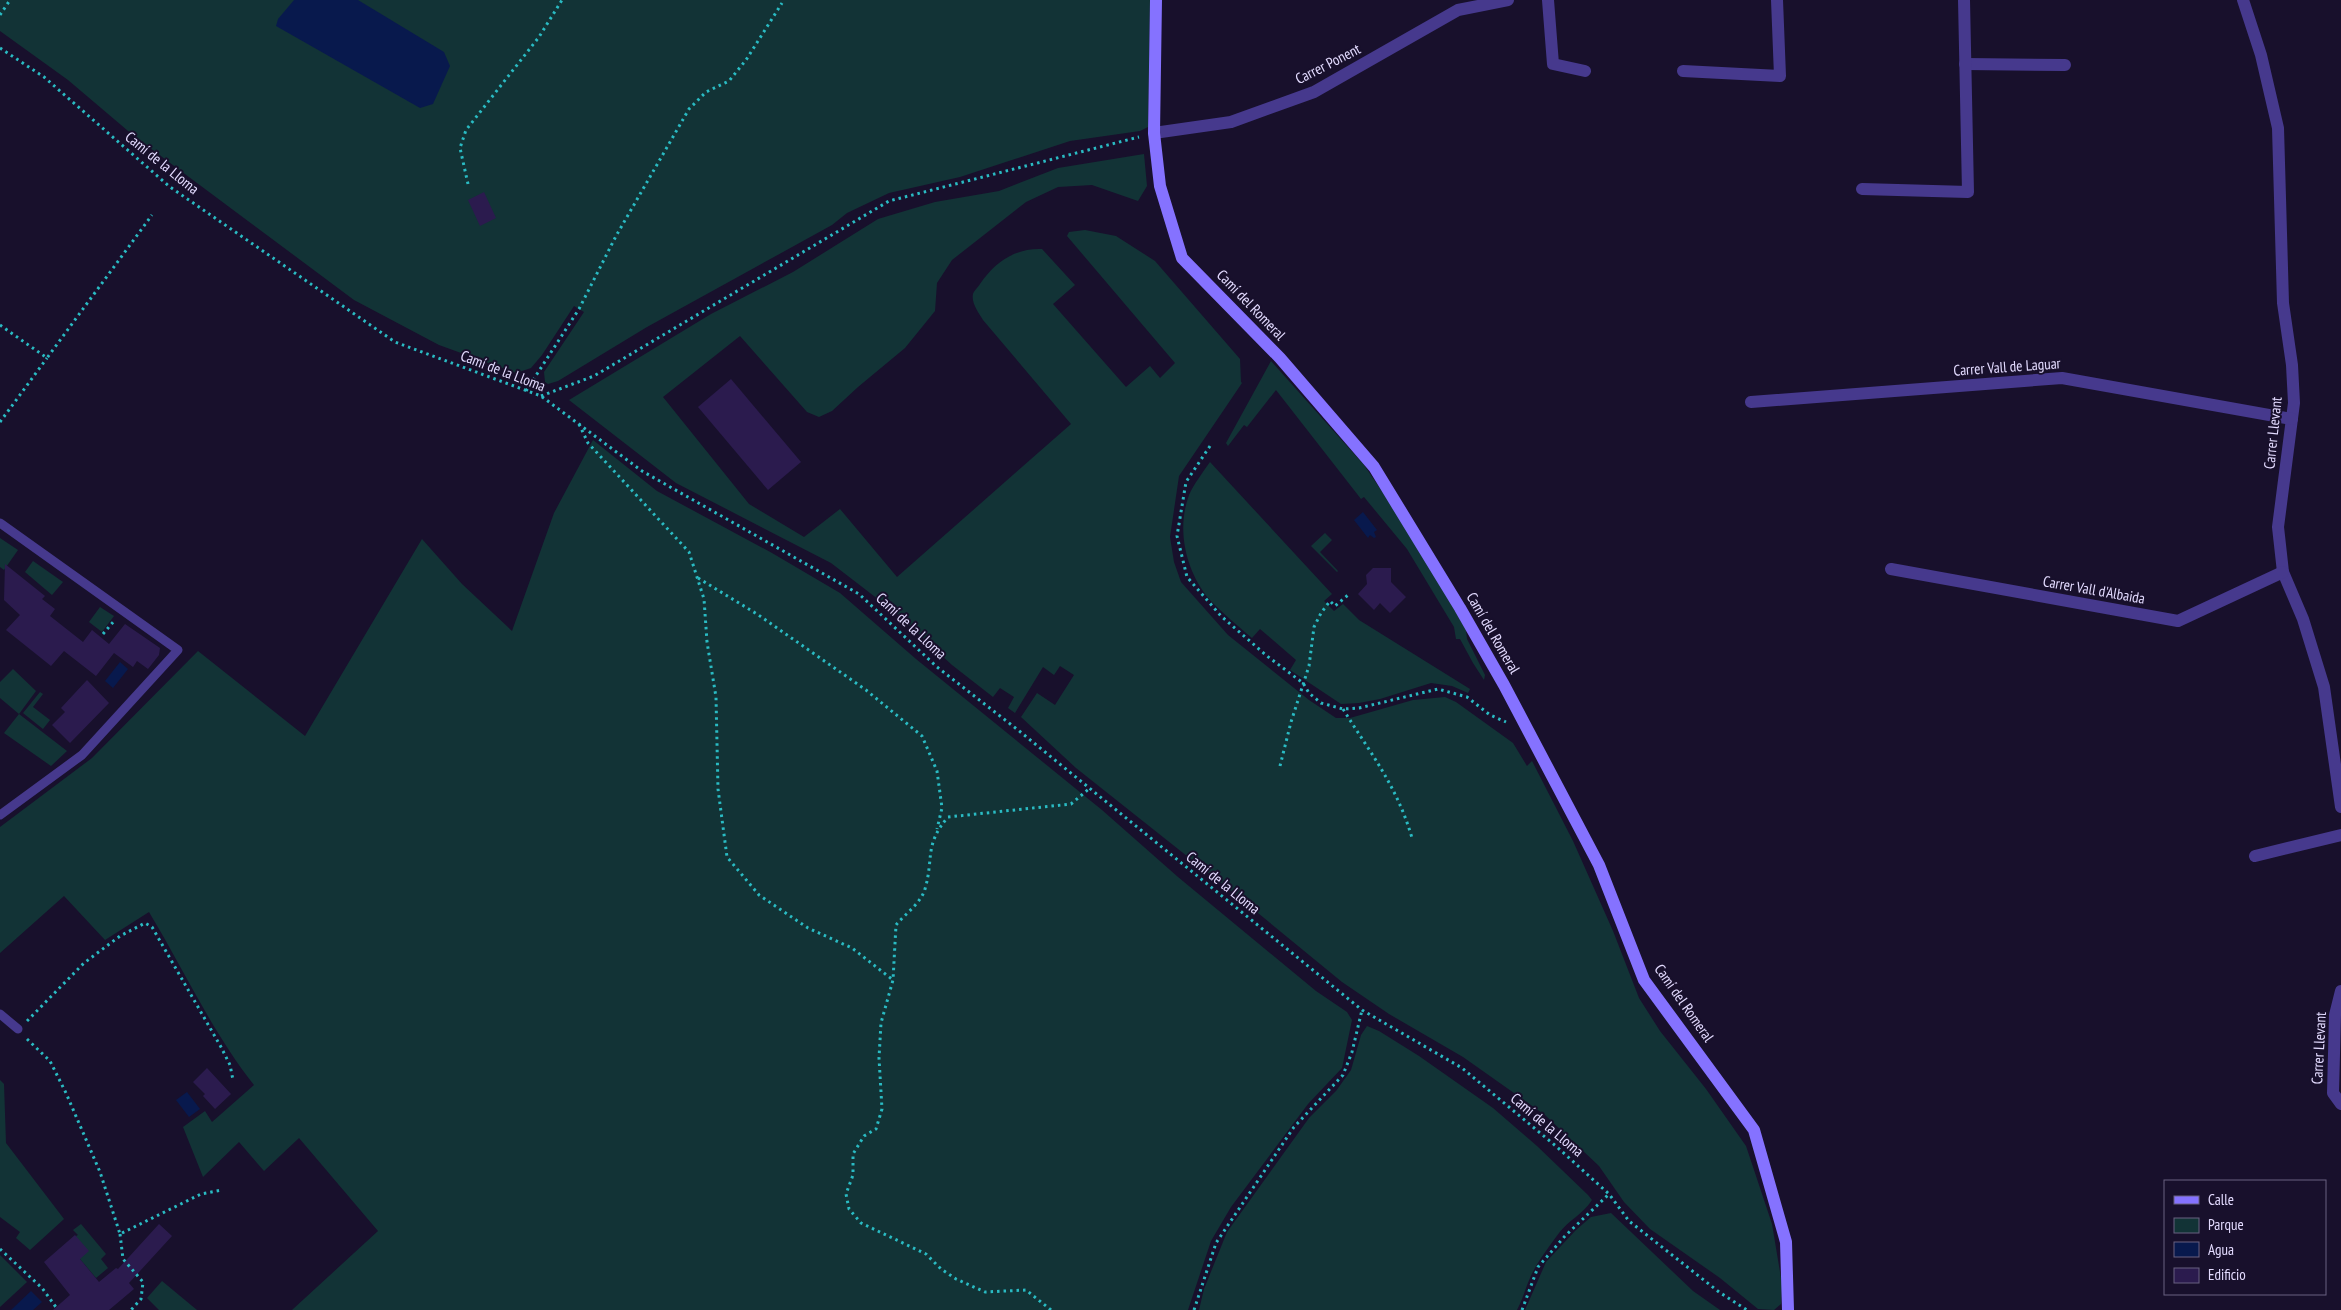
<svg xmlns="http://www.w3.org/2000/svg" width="2341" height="1310" font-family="'PT Sans Narrow',sans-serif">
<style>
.green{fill:#123336}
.water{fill:#08194d}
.building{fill:#2b1b4e}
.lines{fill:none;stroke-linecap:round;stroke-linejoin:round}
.path{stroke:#2abbc3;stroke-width:3;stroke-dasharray:2.5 4;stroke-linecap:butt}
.lane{stroke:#46398d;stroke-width:9}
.street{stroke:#46398d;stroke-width:12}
.secondary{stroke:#8572ff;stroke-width:12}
.labels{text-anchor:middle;stroke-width:4;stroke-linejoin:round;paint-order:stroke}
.street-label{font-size:15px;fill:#e3dbff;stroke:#18102c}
</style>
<rect width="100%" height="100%" fill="#18102c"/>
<!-- green -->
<g class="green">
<path d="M0,0H1150L1148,127L1140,131L1070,141L960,177L889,193L847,213L832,225L647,327L558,381L548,384L545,382L544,372L584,312L574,306L542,355L531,368L516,373L439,345L354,300L134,136L68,80L0,31Z"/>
<path d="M1144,154L1147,186L1138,201L1092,185L1058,187L1026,202L952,260L937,283L935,311L905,348L858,387L832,411L819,417L807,412L740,336L663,397L749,504L804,537L840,509L897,577L1071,424L983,320C979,313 971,303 973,294C974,291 978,287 980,284C995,262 1015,248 1042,249L1075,285L1053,304L1126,387L1150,366L1160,378L1175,363L1067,236L1069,232L1085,230L1116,236L1155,261L1240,359L1241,382L1242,383L1179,476L1170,537L1174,562L1181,582L1228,635L1309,700L1336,718H1350L1413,700L1445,697L1456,702L1513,743L1527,766L1532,761L1573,841L1613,931L1639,998L1660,1031L1706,1089L1746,1146L1772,1224L1782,1284L1781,1304L1774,1310L1758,1309L1720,1278L1650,1229L1624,1202L1599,1166L1545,1115L1463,1057L1389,1014L1342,982L1236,895L1076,768L1021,717L1037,693L1055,705L1074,675L1060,666L1054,675L1043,667L1015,713L1008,708L1014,697L1000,688L993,697L952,665L896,613L831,563L676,483L569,400L711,314L793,272L878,219L935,202L999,191L1058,168Z"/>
<path d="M1271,361L1364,465L1409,531L1466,630L1467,639L1485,675L1484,680L1473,663L1460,639H1456L1454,627L1407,549L1364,497L1361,499L1276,390L1247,427L1244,425L1228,446L1226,443Z"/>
<path d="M593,440L657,491L772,553L840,593L916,659L1102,810L1178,877L1316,991L1347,1012L1352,1020L1342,1068L1308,1104L1231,1207L1211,1241L1188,1310H292L378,1231L299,1138L264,1171L239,1142L203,1177L183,1127L205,1111L212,1122L254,1085C212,1032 184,970 149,912L105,940L64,896L0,953V827L92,758L198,651L305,736L422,539L462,584L512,631L554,513Z"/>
<path d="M1210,462L1332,594L1324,601L1334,611L1343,604L1359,620L1470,689L1468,693L1452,686L1431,683L1380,699L1359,703L1341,704L1290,670L1296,660L1260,629L1252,638C1238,626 1222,613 1209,599C1186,571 1176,530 1189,495C1194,484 1203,472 1210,462Z"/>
<path d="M1325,533L1332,540L1320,552L1338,571L1337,572L1311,546Z"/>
<path d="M0,538L18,550L4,570L0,567Z"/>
<path d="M33,561L63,582L52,595L25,572Z"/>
<path d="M100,607L114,616L102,632L89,622Z"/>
<path d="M13,669L36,691L19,714L67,751L51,766L4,733L19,714L0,698V682Z"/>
<path d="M40,692L43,694L33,707L50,720L43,729L23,713Z"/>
<path d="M1367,1026L1379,1031L1419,1056L1493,1108L1537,1146L1588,1195L1592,1200C1583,1214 1569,1220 1559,1233C1549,1247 1537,1262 1530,1278C1525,1289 1523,1299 1517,1310H1199L1204,1289L1227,1232L1309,1118L1336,1091L1351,1070L1361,1035Z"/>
<path d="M0,1080L4,1084L6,1143L64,1219L30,1250L16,1238L20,1232L0,1217Z"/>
<path d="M1611,1213L1693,1291L1720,1310H1525L1546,1262L1576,1230L1591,1217Z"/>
<path d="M81,1224L106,1254L101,1259L108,1268L96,1278L80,1259L76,1236L78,1235L73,1230Z"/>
<path d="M0,1255L27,1282L0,1307Z"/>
<path d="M162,1281L197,1310H159L147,1298Z"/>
</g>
<!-- water -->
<g class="water">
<path d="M294,0H358L444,52L450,66L433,104L420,108L276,26L278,19Z"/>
<path d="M1363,512L1377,530L1374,532L1376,537L1374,538L1370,535L1368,538L1354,520Z"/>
<path d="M120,662L128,669L113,688L105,681Z"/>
<path d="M187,1092L200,1109L189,1117L176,1100Z"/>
<path d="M31,1291L42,1302L33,1310H11Z"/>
</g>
<!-- building -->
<g class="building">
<path d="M484,192L496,218L480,226L468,200Z"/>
<path d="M731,379L801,462L768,490L698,407Z"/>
<path d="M5,564L45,596L42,599L55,609L50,616L83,642L92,630L109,644L125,624L160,648L159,655L148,669L137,661L133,667L114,653L96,676L64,651L51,666L6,630L20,615L4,600Z"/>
<path d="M1373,568H1391V582L1406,597L1390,613L1380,603L1374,610L1358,594L1367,584L1366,575Z"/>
<path d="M87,680L109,703L70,743L52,725L65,712L61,708Z"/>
<path d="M207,1068L231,1094L215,1109L203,1096L205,1094L193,1082Z"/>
<path d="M159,1224L172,1236L129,1283L134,1289L109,1310H53L70,1295L44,1262L75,1235L89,1251L80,1259L99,1282L116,1268L118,1269Z"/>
</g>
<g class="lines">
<!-- path -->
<g class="path">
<path d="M0,15L10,0"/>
<path d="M0,48L44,77L170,187L395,342L541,396L642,471L859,594L937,667L1018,730L1362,1010L1462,1068L1557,1147L1609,1194L1629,1221L1719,1292L1747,1310"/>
<path d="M468,184L460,148L466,130L539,37L562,0"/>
<path d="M0,325L47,358L152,215"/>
<path d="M526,391L579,309L616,236L689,109L706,92L729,81L746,60L782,3"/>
<path d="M541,396L594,376L889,201L1139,137"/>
<path d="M0,422L47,358"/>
<path d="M579,424L588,443L689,552L704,599L707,642L716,697L718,789L727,857L759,895L808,928L852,948L893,980"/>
<path d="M1210,446L1186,482L1177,536L1187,577L1221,616L1267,656L1303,683L1309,693L1321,703L1343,709L1359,708L1438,689L1467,697L1490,715L1506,722"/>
<path d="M698,578L757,614L866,690L922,736L937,771L942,808L937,829"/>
<path d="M103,634L114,621"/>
<path d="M1343,709C1371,754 1397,786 1412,838"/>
<path d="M1280,766L1291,722L1309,666L1314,627L1321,613L1330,601L1335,606L1348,595"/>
<path d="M27,1021L84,963L120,936L145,923L152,927L221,1047L230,1065L233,1080"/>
<path d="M27,1039L50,1061L66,1093L100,1172L120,1234L201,1194L222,1190"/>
<path d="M120,1234L123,1259L143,1282L141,1299L131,1310"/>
<path d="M0,1249L42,1288L58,1310"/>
<path d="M1051,1310L1026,1290L985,1292L956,1279L941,1269L926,1254L861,1223L849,1209L846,1194L853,1175V1154L864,1136L876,1129L882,1109L879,1058L881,1023L893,980L896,925C905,914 921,903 925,889C934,858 924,845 948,817L1071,804L1090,788"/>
<path d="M1194,1310L1216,1243L1294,1127L1343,1075L1352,1052L1362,1010"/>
<path d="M1522,1310L1538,1267L1565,1236L1609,1194"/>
</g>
<!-- lane -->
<g class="lane">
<path d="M0,523L178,650L82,755L0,815"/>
<path d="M0,1014L18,1029"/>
</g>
<!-- street -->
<g class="street">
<path d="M1548,0L1553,64L1585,71"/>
<path d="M2243,0L2261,55L2278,128L2283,303L2292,365L2294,403L2278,527L2283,572L2303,619L2324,687L2341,807"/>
<path d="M1965,64L2065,65"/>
<path d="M1683,71L1780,76L1777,0"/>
<path d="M1154,133L1231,122L1314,92L1458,10L1508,0"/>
<path d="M1862,189L1968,192L1964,0"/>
<path d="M1751,402L2062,378L2292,419"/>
<path d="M1891,569L2178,621L2283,572"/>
<path d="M2255,856L2341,835"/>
<path d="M2341,991L2335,1015L2333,1093L2341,1104"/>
</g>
<!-- secondary -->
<path class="secondary" d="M1156,0L1154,133L1160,186L1182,258L1280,358L1374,467L1460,608L1504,685L1599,865L1644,980L1754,1130L1786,1242L1788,1310"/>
</g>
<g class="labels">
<!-- street labels -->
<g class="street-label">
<text transform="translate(1328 64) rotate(-27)" y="5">Carrer Ponent</text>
<text transform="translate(162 163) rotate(39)" y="5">Camí de la Lloma</text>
<text transform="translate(1251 305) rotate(46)" y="5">Camí del Romeral</text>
<text transform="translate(2007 367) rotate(-4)" y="5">Carrer Vall de Laguar</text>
<text transform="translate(503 371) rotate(21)" y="5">Camí de la Lloma</text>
<text transform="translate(2273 433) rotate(-84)" y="5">Carrer Llevant</text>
<text transform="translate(2094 590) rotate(10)" y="5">Carrer Vall d'Albaida</text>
<text transform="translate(911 626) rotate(43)" y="5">Camí de la Lloma</text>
<text transform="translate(1493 633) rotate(60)" y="5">Camí del Romeral</text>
<text transform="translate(1223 883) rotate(39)" y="5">Camí de la Lloma</text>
<text transform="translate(1684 1003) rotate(55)" y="5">Camí del Romeral</text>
<text transform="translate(2319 1048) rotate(-87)" y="5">Carrer Llevant</text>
<text transform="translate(1547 1125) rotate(40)" y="5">Camí de la Lloma</text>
</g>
</g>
<!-- legend -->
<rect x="2164" y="1180" width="162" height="115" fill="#18102c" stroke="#696180"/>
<rect x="2174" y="1196" width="25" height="8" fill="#8572ff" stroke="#696180"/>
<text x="2208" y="1205" font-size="15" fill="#e3dbff">Calle</text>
<rect x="2174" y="1218" width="25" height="15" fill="#123336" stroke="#696180"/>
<text x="2208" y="1230" font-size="15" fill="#e3dbff">Parque</text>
<rect x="2174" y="1242" width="25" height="15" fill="#08194d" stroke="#696180"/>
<text x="2208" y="1255" font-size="15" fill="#e3dbff">Agua</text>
<rect x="2174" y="1268" width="25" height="15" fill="#2b1b4e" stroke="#696180"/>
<text x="2208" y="1280" font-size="15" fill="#e3dbff">Edificio</text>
</svg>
